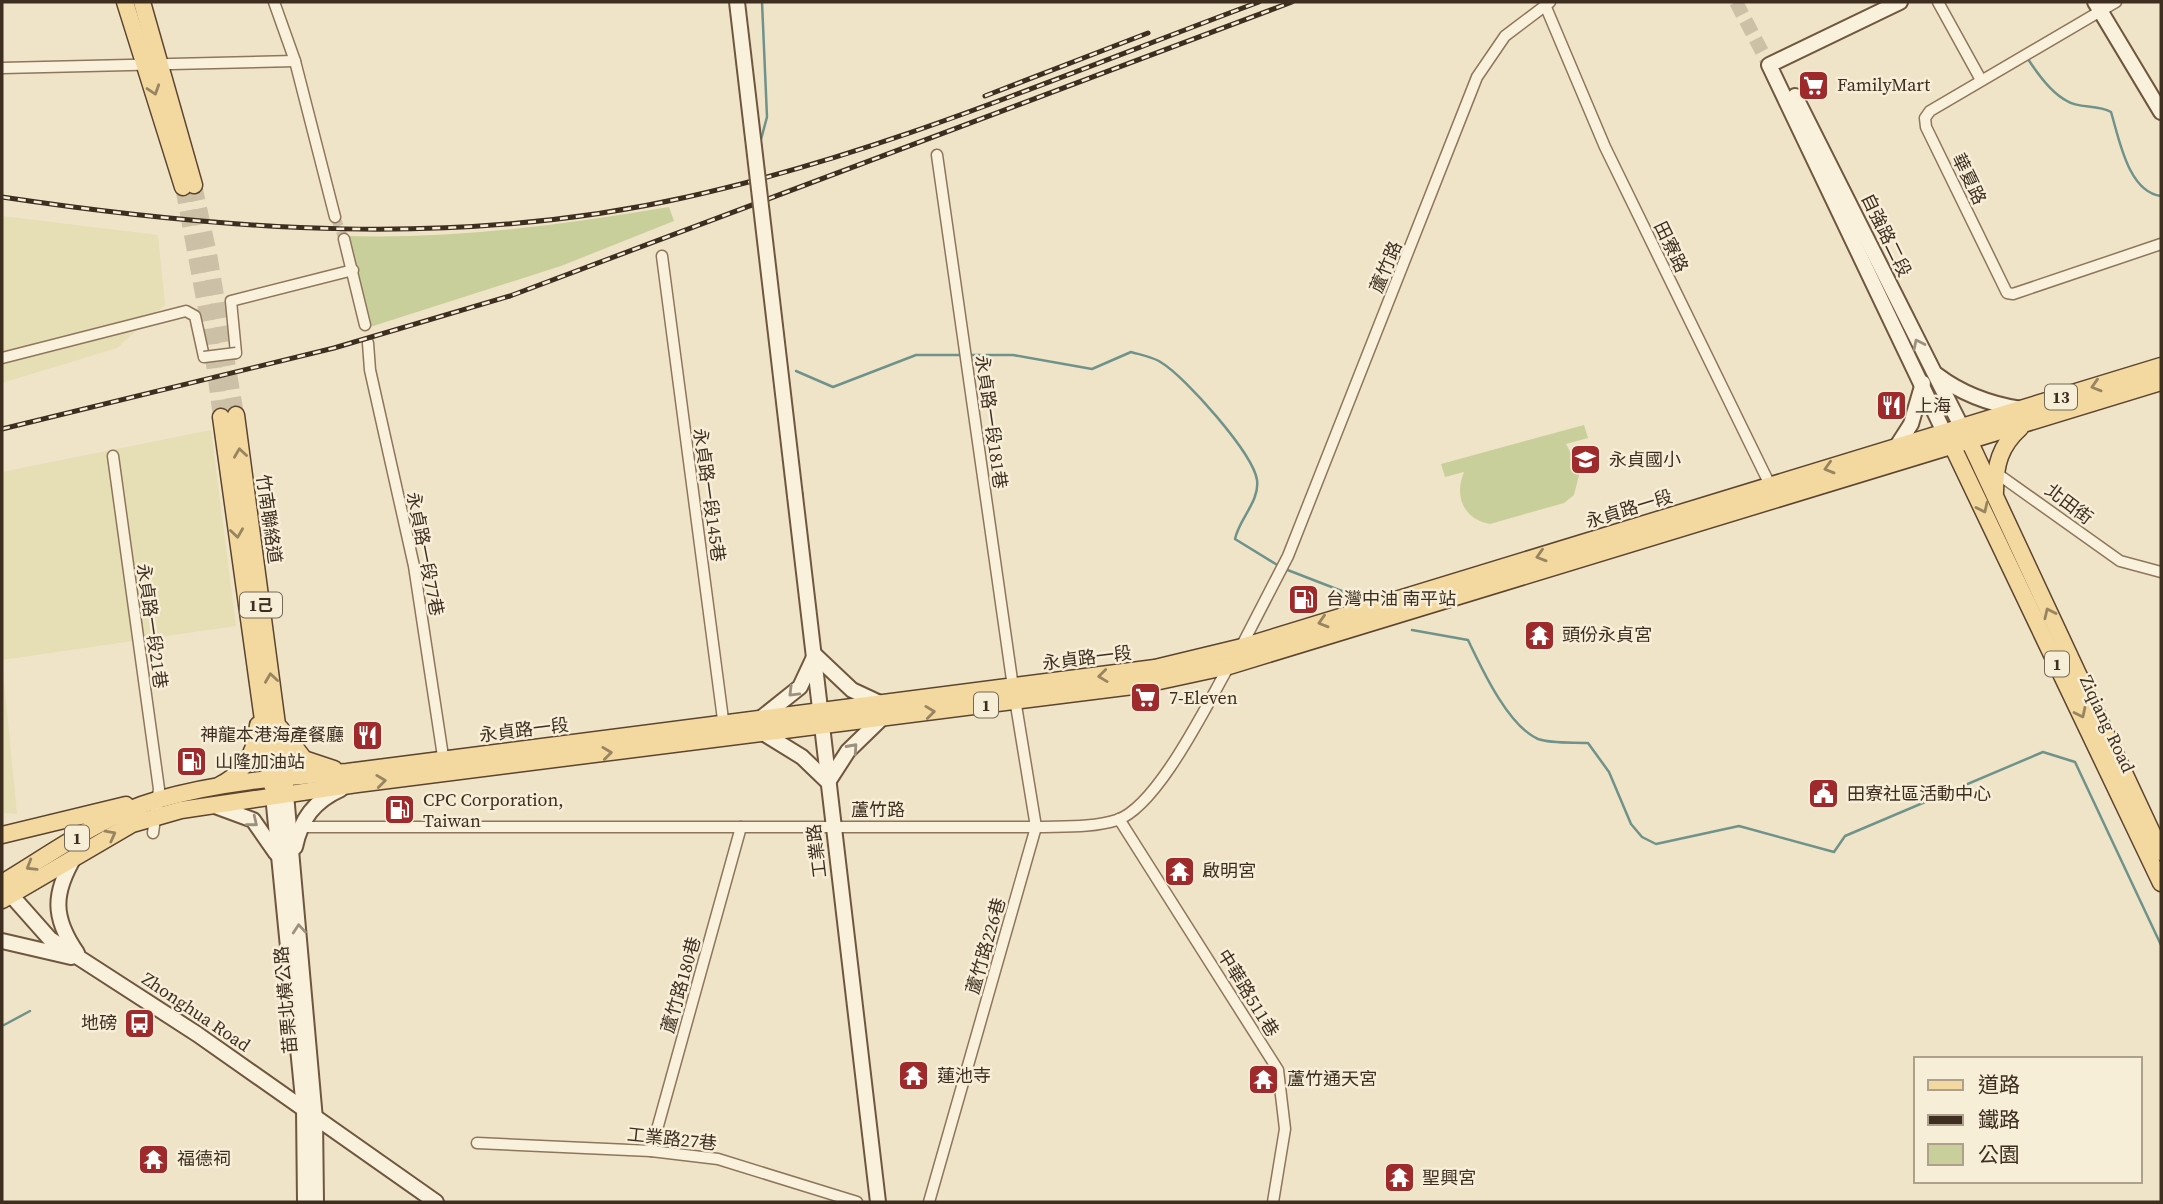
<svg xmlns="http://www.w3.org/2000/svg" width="2163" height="1204" font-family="'Source Serif 4','Noto Sans TC',serif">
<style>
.farmland{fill:#e6deb5}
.green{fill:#c9cf9b}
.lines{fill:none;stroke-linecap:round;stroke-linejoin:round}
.stream{stroke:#6f938a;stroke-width:2.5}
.street-tunnel{stroke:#ccc0a6;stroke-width:10;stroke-dasharray:10 5;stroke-linecap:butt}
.secondary-tunnel{stroke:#ccc0a6;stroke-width:14;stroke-dasharray:14 7;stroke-linecap:butt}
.primary-tunnel{stroke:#ccc0a6;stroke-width:16;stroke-dasharray:16 8;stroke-linecap:butt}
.street-casing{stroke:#8d765c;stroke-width:13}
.secondary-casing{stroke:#6f573f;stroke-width:18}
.primary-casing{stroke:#5b4430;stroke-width:19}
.street{stroke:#faf1dc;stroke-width:10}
.secondary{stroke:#faf1dc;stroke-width:14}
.primary{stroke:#f3d9a0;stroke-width:16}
.rail-casing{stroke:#3d2e20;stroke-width:5}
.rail{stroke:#f7eed8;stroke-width:2.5;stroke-dasharray:8;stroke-linecap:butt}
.street-bridge-casing{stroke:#8d765c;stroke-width:13;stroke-linecap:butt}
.secondary-bridge-casing{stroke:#6f573f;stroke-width:18;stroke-linecap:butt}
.street-bridge{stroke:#faf1dc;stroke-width:10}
.secondary-bridge{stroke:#faf1dc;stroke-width:14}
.oneway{stroke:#988460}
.oneway2{stroke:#9c907e}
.labels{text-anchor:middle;stroke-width:5;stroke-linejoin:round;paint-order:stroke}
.shield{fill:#f7eed8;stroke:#756857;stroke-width:2}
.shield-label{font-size:16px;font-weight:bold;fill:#3d2e20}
.poi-label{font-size:18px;fill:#3d2e20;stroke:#f7eed8;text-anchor:start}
.street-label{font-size:18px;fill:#3d2e20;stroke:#f7eed8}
</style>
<rect width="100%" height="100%" fill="#f0e4c8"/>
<!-- farmland -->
<g class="farmland">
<path d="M2,216L158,235L165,305L117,348L2,383Z"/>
<path d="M211,430L236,626L2,660V472Z"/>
<path d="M2,661L17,814L2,813Z"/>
</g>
<!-- green -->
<g class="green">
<path d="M669,207L674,221L561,266L370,327L348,236C456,239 562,225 669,207Z"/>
<path d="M1584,425L1588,438L1566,444L1580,471L1574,495L1564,503L1490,524C1463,519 1454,496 1464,472L1445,477L1441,464Z"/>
</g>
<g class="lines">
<!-- stream -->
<g class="stream">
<path d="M2028,59C2037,73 2051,93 2067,101C2079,109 2097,104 2111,112C2119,138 2128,192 2161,196"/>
<path d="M760,143L767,117L762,2"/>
<path d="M969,355H1013L1092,369L1131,352C1141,355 1154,357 1162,363C1185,377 1253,453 1257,480C1260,501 1239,519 1235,539L1279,566"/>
<path d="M796,371L833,387L916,355H962"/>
<path d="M1285,569L1347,593"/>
<path d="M1412,630L1468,640C1482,669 1508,726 1538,739C1552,744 1574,742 1588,743L1609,772L1631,824L1642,837L1656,844L1739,826L1834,852L1845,836L2043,752L2075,762L2161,945"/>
<path d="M4,1025L30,1011"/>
</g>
<!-- street-tunnel -->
<path class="street-tunnel" d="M335,217L344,239"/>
<!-- secondary-tunnel -->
<path class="secondary-tunnel" d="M1736,2L1769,65"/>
<!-- primary-tunnel -->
<g class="primary-tunnel">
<path d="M194,185L209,254L236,415"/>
<path d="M183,187L209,326L221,417"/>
</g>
<defs>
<g id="street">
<path d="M274,2L295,61L335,217"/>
<path d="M1938,2L1981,80"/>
<path d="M2116,2L1930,111L1925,118L1926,127L2007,293L2013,294L2161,244"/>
<path d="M1545,5L1605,147L1772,489"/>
<path d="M2,68L295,61"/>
<path d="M344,239L365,325"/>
<path d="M662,256L724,727"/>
<path d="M368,343L370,370L414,566L444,763"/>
<path d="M236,353L231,301L353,270"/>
<path d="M2,358L186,311L195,316L204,357"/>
<path d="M113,456L159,789L153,833"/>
<path d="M1995,472L2120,561L2161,572"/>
<path d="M1241,647L1288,556L1477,77L1505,36L1550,2"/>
<path d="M1119,819L1278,1070L1285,1129L1273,1202"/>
<path d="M300,827H1036C1062,826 1092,828 1117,820C1158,806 1207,704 1229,666"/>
<path d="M477,1143L651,1151L718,1159L857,1202"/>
<path d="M651,1151L741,827"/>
<path d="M929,1202L1036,827L1013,687L937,155"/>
</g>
<g id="secondary">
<path d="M1900,2L1769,65L1944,432"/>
<path d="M2095,2L2161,112"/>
<path d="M1795,96L1961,426"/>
<path d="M1937,375C1962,394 1989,404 2021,409"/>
<path d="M1895,449L1911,424L1923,383"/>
<path d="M795,496L878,1202"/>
<path d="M760,719L800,687L815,655L852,690L882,704"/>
<path d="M763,733L802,757L828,782L848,751L882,718"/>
<path d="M286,794L315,1119L316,1202"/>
<path d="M273,795L304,1109L305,1202"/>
<path d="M215,806L253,820L276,853"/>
<path d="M295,847C301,819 314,801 341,789"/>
<path d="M75,856C53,893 52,917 77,953"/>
<path d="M11,895L50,939L197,1034L436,1202"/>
<path d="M2,941L71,957"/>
</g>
<g id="primary">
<path d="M125,2L183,187"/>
<path d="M142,2L194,185"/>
<path d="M236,415L285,785"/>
<path d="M221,417L272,785"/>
<path d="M1966,434L2161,852"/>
<path d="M1949,439L2161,883"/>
<path d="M1995,492C1995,465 2000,446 2020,428"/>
<path d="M280,728L304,759L334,769"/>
<path d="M220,785C244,773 256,752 258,725"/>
<path d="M2,835L126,805"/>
<path d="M2,883C51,854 101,816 157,800C218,782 284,777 347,772L1155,668L1242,647L2161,366"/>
<path d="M2,900L132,824L181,810L357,784L1141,685L1229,666L2161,382"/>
</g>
</defs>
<!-- street casing -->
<use href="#street" class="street-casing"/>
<!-- secondary casing -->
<use href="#secondary" class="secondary-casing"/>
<!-- primary casing -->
<use href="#primary" class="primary-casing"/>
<!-- street -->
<use href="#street" class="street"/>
<!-- secondary -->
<use href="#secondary" class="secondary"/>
<!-- primary -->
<use href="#primary" class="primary"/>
<defs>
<g id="rail">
<path d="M985,96L1148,33"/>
<path d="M2,197C229,231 461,248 687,197C885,153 1070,72 1259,2"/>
<path d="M2,429L334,348L510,296L1292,2"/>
</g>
</defs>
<!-- rail casing -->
<use href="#rail" class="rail-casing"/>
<!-- rail -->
<use href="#rail" class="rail"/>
<defs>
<path id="street-bridge" d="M204,357L236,353"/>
<path id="secondary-bridge" d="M737,2L795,496"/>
</defs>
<!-- street-bridge casing -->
<use href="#street-bridge" class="street-bridge-casing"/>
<!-- secondary-bridge casing -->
<use href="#secondary-bridge" class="secondary-bridge-casing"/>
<!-- street-bridge -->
<use href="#street-bridge" class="street-bridge"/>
<!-- secondary-bridge -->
<use href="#secondary-bridge" class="secondary-bridge"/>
</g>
<!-- one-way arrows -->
<defs><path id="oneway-chevron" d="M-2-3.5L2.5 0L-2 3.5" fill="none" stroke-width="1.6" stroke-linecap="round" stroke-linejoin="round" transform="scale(1.75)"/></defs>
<g class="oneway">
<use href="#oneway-chevron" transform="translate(154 90) rotate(72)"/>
<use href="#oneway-chevron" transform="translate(2096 386) rotate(163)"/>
<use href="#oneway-chevron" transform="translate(240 453) rotate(-98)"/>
<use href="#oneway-chevron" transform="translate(1829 468) rotate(164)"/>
<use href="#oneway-chevron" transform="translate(1983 508) rotate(65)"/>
<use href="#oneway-chevron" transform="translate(237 533) rotate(82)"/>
<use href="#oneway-chevron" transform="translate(1541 556) rotate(163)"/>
<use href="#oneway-chevron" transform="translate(2049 613) rotate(-115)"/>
<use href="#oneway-chevron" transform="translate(1323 622) rotate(163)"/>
<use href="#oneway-chevron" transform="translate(1103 676) rotate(173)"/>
<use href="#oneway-chevron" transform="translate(271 678) rotate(-98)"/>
<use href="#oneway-chevron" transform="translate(930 712) rotate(-7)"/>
<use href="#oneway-chevron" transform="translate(2081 713) rotate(64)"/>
<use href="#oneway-chevron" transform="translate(607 753) rotate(-7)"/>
<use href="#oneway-chevron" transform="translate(381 781) rotate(-7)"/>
<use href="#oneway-chevron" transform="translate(111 835) rotate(-28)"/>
<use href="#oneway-chevron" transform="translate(31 866) rotate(149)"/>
</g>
<g class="oneway2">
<use href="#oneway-chevron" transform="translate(1918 344) rotate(-116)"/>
<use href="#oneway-chevron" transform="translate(793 692) rotate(135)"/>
<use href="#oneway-chevron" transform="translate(853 748) rotate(-48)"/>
<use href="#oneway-chevron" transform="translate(253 822) rotate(39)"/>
<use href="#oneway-chevron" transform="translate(299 929) rotate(-95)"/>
</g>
<!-- icons -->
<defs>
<symbol id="supermarket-square" viewBox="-11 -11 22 22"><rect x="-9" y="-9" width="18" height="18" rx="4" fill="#9e2a2b" stroke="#f7eed8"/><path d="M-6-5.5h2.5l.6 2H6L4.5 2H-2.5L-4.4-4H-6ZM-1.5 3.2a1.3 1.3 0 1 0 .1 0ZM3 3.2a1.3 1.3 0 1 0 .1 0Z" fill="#fff"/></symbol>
<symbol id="restaurant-square" viewBox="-11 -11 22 22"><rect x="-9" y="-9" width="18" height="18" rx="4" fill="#9e2a2b" stroke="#f7eed8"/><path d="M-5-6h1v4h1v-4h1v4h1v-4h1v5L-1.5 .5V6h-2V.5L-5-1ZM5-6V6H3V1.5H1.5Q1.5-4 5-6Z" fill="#fff"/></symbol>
<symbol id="school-square" viewBox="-11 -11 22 22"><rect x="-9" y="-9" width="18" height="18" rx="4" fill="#9e2a2b" stroke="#f7eed8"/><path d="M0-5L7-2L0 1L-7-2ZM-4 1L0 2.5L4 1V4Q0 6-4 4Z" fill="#fff"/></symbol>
<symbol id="fuel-square" viewBox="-11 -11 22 22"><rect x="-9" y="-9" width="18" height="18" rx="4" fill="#9e2a2b" stroke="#f7eed8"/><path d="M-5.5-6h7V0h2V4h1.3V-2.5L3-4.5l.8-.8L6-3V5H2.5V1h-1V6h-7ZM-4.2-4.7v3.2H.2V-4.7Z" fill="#fff"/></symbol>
<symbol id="temple-square" viewBox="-11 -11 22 22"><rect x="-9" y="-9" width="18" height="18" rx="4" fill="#9e2a2b" stroke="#f7eed8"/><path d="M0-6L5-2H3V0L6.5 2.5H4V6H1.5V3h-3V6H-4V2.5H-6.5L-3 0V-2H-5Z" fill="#fff"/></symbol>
<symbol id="civic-square" viewBox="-11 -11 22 22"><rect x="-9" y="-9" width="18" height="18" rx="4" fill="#9e2a2b" stroke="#f7eed8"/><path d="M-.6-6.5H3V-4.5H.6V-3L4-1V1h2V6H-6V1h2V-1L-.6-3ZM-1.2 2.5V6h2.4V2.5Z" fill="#fff"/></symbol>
<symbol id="bus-square" viewBox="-11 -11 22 22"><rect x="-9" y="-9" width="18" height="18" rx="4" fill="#9e2a2b" stroke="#f7eed8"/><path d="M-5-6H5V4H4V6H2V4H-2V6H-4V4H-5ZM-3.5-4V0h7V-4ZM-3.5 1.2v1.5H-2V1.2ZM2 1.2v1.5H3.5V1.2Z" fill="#fff"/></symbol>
</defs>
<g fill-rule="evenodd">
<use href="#supermarket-square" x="1796" y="68" width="35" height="35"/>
<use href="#restaurant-square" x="1874" y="388" width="35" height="35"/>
<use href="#school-square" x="1568" y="442" width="35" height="35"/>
<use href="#fuel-square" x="1286" y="582" width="35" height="35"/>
<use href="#temple-square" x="1522" y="618" width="35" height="35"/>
<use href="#supermarket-square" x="1128" y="680" width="35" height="35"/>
<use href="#restaurant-square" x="350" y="718" width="35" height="35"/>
<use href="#fuel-square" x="174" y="744" width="35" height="35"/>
<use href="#civic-square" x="1806" y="776" width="35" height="35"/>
<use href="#fuel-square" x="382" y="792" width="35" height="35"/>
<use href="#temple-square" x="1162" y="854" width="35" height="35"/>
<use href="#bus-square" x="122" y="1006" width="35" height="35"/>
<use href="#temple-square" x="896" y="1058" width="35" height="35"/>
<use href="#temple-square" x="1246" y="1062" width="35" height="35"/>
<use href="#temple-square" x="136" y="1142" width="35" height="35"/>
<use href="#temple-square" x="1382" y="1160" width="35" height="35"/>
</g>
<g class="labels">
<!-- shield labels -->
<g class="shield">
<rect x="2045" y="384.5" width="32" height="25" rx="5"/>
<rect x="240" y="592.5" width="42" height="25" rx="5"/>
<rect x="2045" y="651.5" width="24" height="25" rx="5"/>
<rect x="974" y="692.5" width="24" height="25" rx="5"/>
<rect x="65" y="825.5" width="24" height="25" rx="5"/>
</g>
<g class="shield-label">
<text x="2061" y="403">13</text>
<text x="261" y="611">1己</text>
<text x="2057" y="670">1</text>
<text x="986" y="711">1</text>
<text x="77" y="844">1</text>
</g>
<!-- poi labels -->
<g class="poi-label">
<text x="1837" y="91">FamilyMart</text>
<text x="1915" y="412">上海</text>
<text x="1609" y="466">永貞國小</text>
<text x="1326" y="605">台灣中油 南平站</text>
<text x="1562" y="641">頭份永貞宮</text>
<text x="1169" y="704">7-Eleven</text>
<text x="344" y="741" text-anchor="end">神龍本港海產餐廳</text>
<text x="215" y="768">山隆加油站</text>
<text x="1847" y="800">田寮社區活動中心</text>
<text x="423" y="806">CPC Corporation,<tspan x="423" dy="21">Taiwan</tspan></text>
<text x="1202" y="877">啟明宮</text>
<text x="117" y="1029" text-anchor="end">地磅</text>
<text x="937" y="1082">蓮池寺</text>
<text x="1287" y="1085">蘆竹通天宮</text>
<text x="177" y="1165">福德祠</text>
<text x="1422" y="1184">聖興宮</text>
</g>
<!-- street labels -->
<g class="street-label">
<text transform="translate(1969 179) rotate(64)" y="6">華夏路</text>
<text transform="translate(1886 235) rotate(64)" y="6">自強路二段</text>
<text transform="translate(1671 247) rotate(64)" y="6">田寮路</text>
<text transform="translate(1386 267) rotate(-67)" y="6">蘆竹路</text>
<text transform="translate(991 422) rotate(82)" y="6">永貞路一段181巷</text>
<text transform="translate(709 495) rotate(82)" y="6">永貞路一段145巷</text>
<text transform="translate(2069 504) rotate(37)" y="6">北田街</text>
<text transform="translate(1629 509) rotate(-17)" y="6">永貞路一段</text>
<text transform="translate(269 519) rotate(82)" y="6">竹南聯絡道</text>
<text transform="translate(425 554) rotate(79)" y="6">永貞路一段77巷</text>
<text transform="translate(152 626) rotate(82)" y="6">永貞路一段21巷</text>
<text transform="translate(1087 658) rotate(-7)" y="6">永貞路一段</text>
<text transform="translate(2107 724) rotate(65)" y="6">Ziqiang Road</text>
<text transform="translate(524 730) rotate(-7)" y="6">永貞路一段</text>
<text x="878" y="816">蘆竹路</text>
<text transform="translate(817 851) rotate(-97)" y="6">工業路</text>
<text transform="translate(986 946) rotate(-74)" y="6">蘆竹路226巷</text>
<text transform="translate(681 985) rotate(-74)" y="6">蘆竹路180巷</text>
<text transform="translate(1248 993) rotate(58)" y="6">中華路511巷</text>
<text transform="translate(286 1000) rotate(-95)" y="6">苗栗北橫公路</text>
<text transform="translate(196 1012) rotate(34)" y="6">Zhonghua Road</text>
<text transform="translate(672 1139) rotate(6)" y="6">工業路27巷</text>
</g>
</g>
<!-- border -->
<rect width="2163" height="1204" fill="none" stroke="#3d2e20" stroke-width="7"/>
<!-- legend -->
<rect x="1914" y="1057" width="228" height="126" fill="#f7eed8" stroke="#ada18e" stroke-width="2"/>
<rect x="1928" y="1080" width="35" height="10" fill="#f3d9a0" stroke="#ada18e" stroke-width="2"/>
<text x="1978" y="1092" font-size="21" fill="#3d2e20">道路</text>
<rect x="1928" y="1115" width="35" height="10" fill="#3d2e20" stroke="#ada18e" stroke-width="2"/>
<text x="1978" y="1127" font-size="21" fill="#3d2e20">鐵路</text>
<rect x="1928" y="1144" width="35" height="21" fill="#c9cf9b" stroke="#ada18e" stroke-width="2"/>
<text x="1978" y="1162" font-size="21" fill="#3d2e20">公園</text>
</svg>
